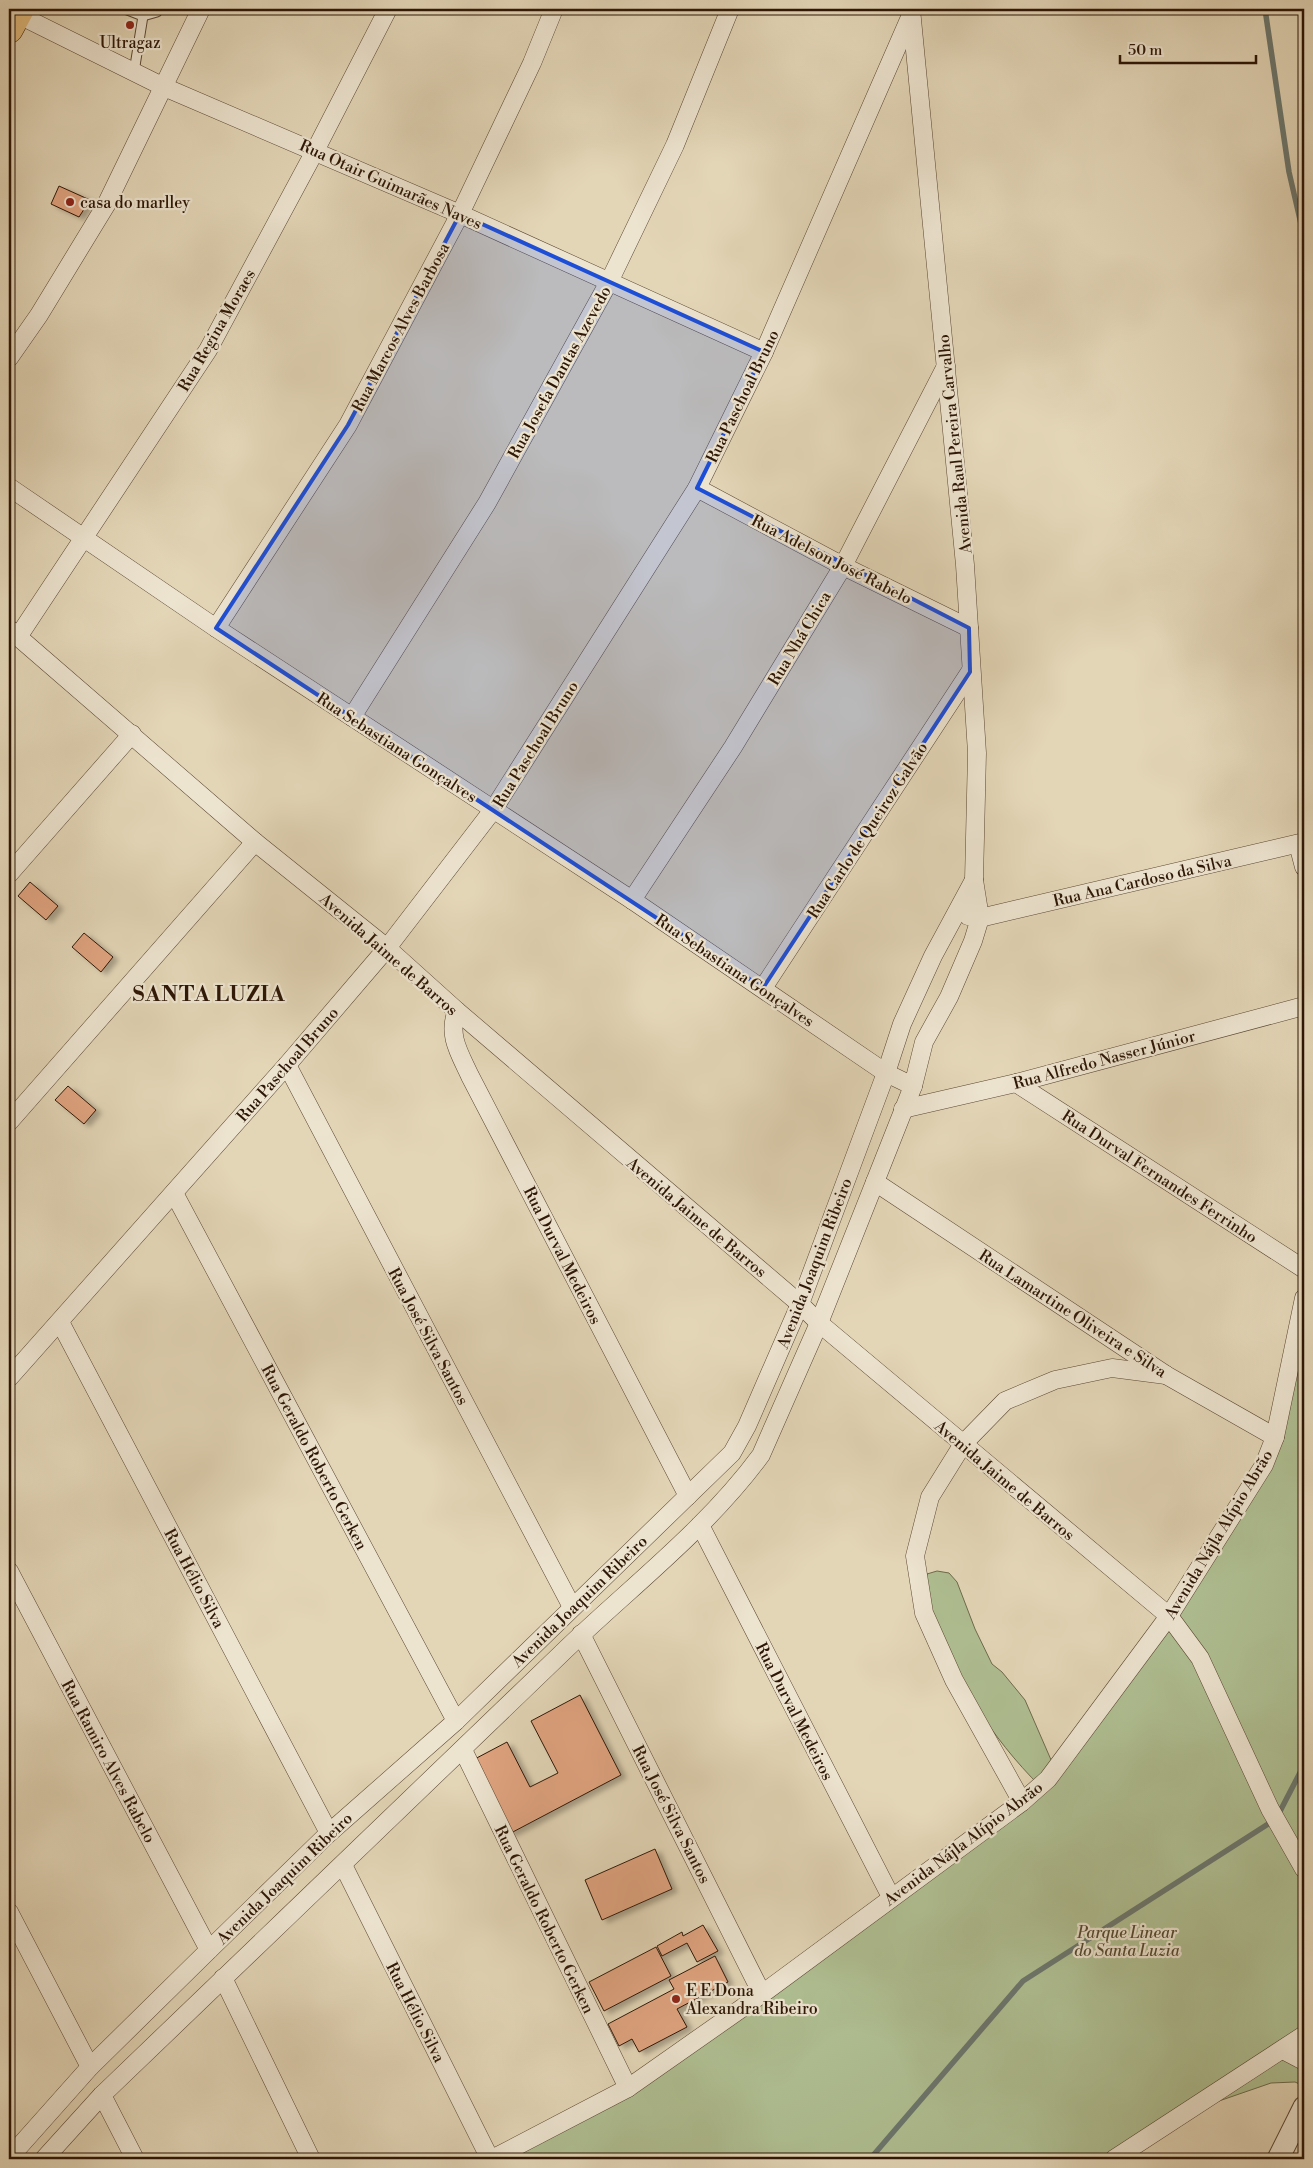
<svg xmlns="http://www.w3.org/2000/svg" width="1313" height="2168" font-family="'Libre Bodoni',serif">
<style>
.green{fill:#afbf92;stroke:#6e6a4c}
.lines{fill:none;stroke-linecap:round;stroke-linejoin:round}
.stream{stroke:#6c776e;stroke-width:5.5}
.building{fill:#e0a480;stroke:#2d1606;filter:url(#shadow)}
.service-casing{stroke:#5a4632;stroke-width:11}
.minor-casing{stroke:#5a4632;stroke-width:19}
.tertiary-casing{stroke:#5a4632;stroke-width:23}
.primary-casing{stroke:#2d1606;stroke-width:29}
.service{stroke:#ede4d0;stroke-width:9}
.minor{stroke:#ede4d0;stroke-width:18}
.tertiary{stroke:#ede4d0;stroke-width:21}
.primary{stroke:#e2bb7c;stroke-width:28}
.marked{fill:#1d4ed8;fill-opacity:0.2;stroke:#1d4ed8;stroke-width:4;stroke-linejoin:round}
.poi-dot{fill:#8f2418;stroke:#ede4d0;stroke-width:2}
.labels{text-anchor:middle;stroke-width:4.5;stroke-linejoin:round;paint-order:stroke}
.poi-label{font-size:16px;fill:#2d1606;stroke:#ede4d0;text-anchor:start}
.street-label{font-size:16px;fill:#2d1606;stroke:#ede4d0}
.park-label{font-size:16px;font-style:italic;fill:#544930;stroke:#ede4d0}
.district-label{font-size:21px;font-weight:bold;letter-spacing:1px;fill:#2d1606;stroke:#ede4d0}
</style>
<defs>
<filter id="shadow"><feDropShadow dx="5.5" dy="3" stdDeviation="2.5" flood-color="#0004"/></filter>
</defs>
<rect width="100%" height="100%" fill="#e3d6b7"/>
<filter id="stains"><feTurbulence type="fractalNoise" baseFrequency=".004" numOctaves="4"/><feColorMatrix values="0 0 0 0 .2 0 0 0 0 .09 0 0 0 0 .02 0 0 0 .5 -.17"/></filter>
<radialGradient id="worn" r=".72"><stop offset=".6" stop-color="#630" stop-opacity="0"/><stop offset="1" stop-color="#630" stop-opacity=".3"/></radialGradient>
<!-- green -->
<path class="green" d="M1304,1298V2086L1295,2082L1271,2083L1190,2111L1114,2159H492L628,2088L1040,1786C993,1740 948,1671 931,1608C928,1596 924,1586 927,1574L937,1571L949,1573L957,1582L975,1629L992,1664L1002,1672L1025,1700L1055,1769L1264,1465Z"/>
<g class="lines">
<!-- stream -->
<g class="stream">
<path d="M1265,9L1289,172L1304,237"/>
<path d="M870,2159L1023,1981L1276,1819L1304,1765"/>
</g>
</g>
<!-- building -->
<g class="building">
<path d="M59,186L90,200L79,217L51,204Z"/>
<path d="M30,882L58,906L46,920L18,896Z"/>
<path d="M84,933L113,957L101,972L72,947Z"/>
<path d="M68,1086L96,1110L84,1124L55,1100Z"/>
<path d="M580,1695L621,1775L509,1834L471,1761L507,1742L530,1787L558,1773L531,1721Z"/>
<path d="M655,1849L672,1889L602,1920L585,1880Z"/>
<path d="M703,1925L718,1951L697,1962L687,1943L662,1956L657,1946L682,1932L683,1936Z"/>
<path d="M656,1947L671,1976L604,2011L589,1982Z"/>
<path d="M715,1956L728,1982L677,2009L687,2027L639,2052L632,2039L619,2046L608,2024L674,1989L669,1980Z"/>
</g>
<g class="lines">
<defs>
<g id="service">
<path d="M125,9L143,16L157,12L158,9"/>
<path d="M134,72L143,16"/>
</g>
<g id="minor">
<path d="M17,14L164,87L460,214L764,352"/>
<path d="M9,358L39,315L106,205L201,9"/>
<path d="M9,487L216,628L632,900L886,1073L913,1086"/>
<path d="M697,488L843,566L969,628"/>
<path d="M216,628L348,425L460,214L532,63L554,9"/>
<path d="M9,629L255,842L387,948L457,1011L800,1304L819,1323L1169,1616L1200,1658L1270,1809L1304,1869"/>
<path d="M18,637L208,350L315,151L388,9"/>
<path d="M352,717L487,503L610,280L675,145L730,9"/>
<path d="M1298,844L1304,867"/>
<path d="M9,874L132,734"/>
<path d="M632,900L733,747L843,566L946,366"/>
<path d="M968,916L980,918L1304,842"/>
<path d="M763,988L970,672"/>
<path d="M457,1011C447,1035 460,1054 470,1076L688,1496"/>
<path d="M287,1065L572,1607"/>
<path d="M1016,1083L1304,1269"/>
<path d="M903,1109L1016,1083L1304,1006"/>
<path d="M9,1122L255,842"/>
<path d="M875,1182L1166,1375L1275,1437"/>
<path d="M174,1193L456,1721"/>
<path d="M60,1322L329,1833"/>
<path d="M9,1378L287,1065L387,948L493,810L697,488L764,352L911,15"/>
<path d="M700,1525L891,1897"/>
<path d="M9,1571L209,1950"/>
<path d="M581,1634L762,1994"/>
<path d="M463,1750L628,2088"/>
<path d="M1022,1802L954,1680L924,1613L915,1556L930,1497L963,1444L1005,1401L1055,1380L1112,1368L1166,1375"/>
<path d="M343,1865L490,2159"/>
<path d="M9,1912L90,2067"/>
<path d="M223,1978L311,2159"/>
<path d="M1283,2050L1304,2061"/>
<path d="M102,2095L135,2159"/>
<path d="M9,2158L90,2067L209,1950L329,1833L456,1721L732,1453L747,1426L800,1304L886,1073L902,1024L933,956L974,880"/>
<path d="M44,2159L102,2095C255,1947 409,1802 562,1653C628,1589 706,1530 761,1455L819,1323L875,1182L913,1086L924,1042L949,997L973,941L980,918L974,880L977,753L965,565L911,9"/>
<path d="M492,2159L628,2088L762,1994L1022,1802L1048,1779L1169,1616L1264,1465L1275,1437L1304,1298"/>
<path d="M1114,2159L1304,2035"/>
</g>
<path id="tertiary" d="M1278,2159L1304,2107"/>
<path id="primary" d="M9,29L20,9"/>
</defs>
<!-- service casing -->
<use href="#service" class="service-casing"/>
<!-- minor casing -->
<use href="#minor" class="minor-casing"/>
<!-- tertiary casing -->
<use href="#tertiary" class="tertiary-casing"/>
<!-- primary casing -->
<use href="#primary" class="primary-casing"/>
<!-- service -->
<use href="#service" class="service"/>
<!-- minor -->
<use href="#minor" class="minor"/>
<!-- tertiary -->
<use href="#tertiary" class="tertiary"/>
<!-- primary -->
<use href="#primary" class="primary"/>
</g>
<!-- marked area -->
<path class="marked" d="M460,214L764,352L697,488L969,628L970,672L763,988L216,628L348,425Z"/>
<!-- markers -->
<g class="poi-dot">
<circle cx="130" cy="25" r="5"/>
<circle cx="70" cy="202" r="5"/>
<circle cx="676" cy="1999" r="5"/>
</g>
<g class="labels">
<!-- poi labels -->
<g class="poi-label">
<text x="130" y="48" text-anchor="middle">Ultragaz</text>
<text x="80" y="208">casa do marlley</text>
<text x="686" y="1996">E E Dona<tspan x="686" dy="18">Alexandra Ribeiro</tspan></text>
</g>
<!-- street labels -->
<g class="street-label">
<text transform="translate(391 184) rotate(24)" y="6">Rua Otair Guimarães Naves</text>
<text transform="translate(400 327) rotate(-62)" y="6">Rua Marcos Alves Barbosa</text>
<text transform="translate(216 330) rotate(-60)" y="6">Rua Regina Moraes</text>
<text transform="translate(559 372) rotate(-61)" y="6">Rua Josefa Dantas Azevedo</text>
<text transform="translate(742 396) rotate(-64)" y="6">Rua Paschoal Bruno</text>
<text transform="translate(954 444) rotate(-96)" y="6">Avenida Raul Pereira Carvalho</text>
<text transform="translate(832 559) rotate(27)" y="6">Rua Adelson José Rabelo</text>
<text transform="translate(799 638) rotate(-59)" y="6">Rua Nhá Chica</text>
<text transform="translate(535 744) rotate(-58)" y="6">Rua Paschoal Bruno</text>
<text transform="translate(397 747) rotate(33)" y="6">Rua Sebastiana Gonçalves</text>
<text transform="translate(867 830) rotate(-57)" y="6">Rua Carlo de Queiroz Galvão</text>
<text transform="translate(1142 880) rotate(-13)" y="6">Rua Ana Cardoso da Silva</text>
<text transform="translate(389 954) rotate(41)" y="6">Avenida Jaime de Barros</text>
<text transform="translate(735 970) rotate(34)" y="6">Rua Sebastiana Gonçalves</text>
<text transform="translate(1104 1059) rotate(-15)" y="6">Rua Alfredo Nasser Júnior</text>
<text transform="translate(287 1064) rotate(-49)" y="6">Rua Paschoal Bruno</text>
<text transform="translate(1160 1176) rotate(33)" y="6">Rua Durval Fernandes Ferrinho</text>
<text transform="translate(697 1217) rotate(40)" y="6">Avenida Jaime de Barros</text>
<text transform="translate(563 1255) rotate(63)" y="6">Rua Durval Medeiros</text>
<text transform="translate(814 1263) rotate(-69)" y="6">Avenida Joaquim Ribeiro</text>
<text transform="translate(1073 1313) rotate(33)" y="6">Rua Lamartine Oliveira e Silva</text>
<text transform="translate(429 1336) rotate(62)" y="6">Rua José Silva Santos</text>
<text transform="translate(315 1457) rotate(62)" y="6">Rua Geraldo Roberto Gerken</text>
<text transform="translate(1005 1480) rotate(40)" y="6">Avenida Jaime de Barros</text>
<text transform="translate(1218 1534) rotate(-59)" y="6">Avenida Nájla Alípio Abrão</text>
<text transform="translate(195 1578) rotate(62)" y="6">Rua Hélio Silva</text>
<text transform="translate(579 1601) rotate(-44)" y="6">Avenida Joaquim Ribeiro</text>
<text transform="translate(795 1711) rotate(63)" y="6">Rua Durval Medeiros</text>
<text transform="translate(109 1761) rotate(62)" y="6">Rua Ramiro Alves Rabelo</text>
<text transform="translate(672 1814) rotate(63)" y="6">Rua José Silva Santos</text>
<text transform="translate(963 1843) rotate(-37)" y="6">Avenida Nájla Alípio Abrão</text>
<text transform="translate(284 1878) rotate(-44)" y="6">Avenida Joaquim Ribeiro</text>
<text transform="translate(545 1919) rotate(64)" y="6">Rua Geraldo Roberto Gerken</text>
<text transform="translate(416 2012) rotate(63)" y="6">Rua Hélio Silva</text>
</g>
<!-- park labels -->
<g class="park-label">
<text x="1127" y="1938">Parque Linear<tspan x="1127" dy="18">do Santa Luzia</tspan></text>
</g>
<!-- district labels -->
<g class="district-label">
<text x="209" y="1001">SANTA LUZIA</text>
</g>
</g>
<!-- margin -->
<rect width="1313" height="2168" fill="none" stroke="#e3d6b7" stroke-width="30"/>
<rect x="10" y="10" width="1293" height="2148" fill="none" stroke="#2d1606" stroke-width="2.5"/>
<rect x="15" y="15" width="1283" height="2138" fill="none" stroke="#2d1606"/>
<!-- scale -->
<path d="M1120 55v8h136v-8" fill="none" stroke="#2d1606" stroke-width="2.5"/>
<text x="1128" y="55" font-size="15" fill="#2d1606" stroke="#ede4d0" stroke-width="4" paint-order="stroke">50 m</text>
<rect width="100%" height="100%" filter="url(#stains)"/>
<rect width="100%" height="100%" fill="url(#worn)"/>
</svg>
